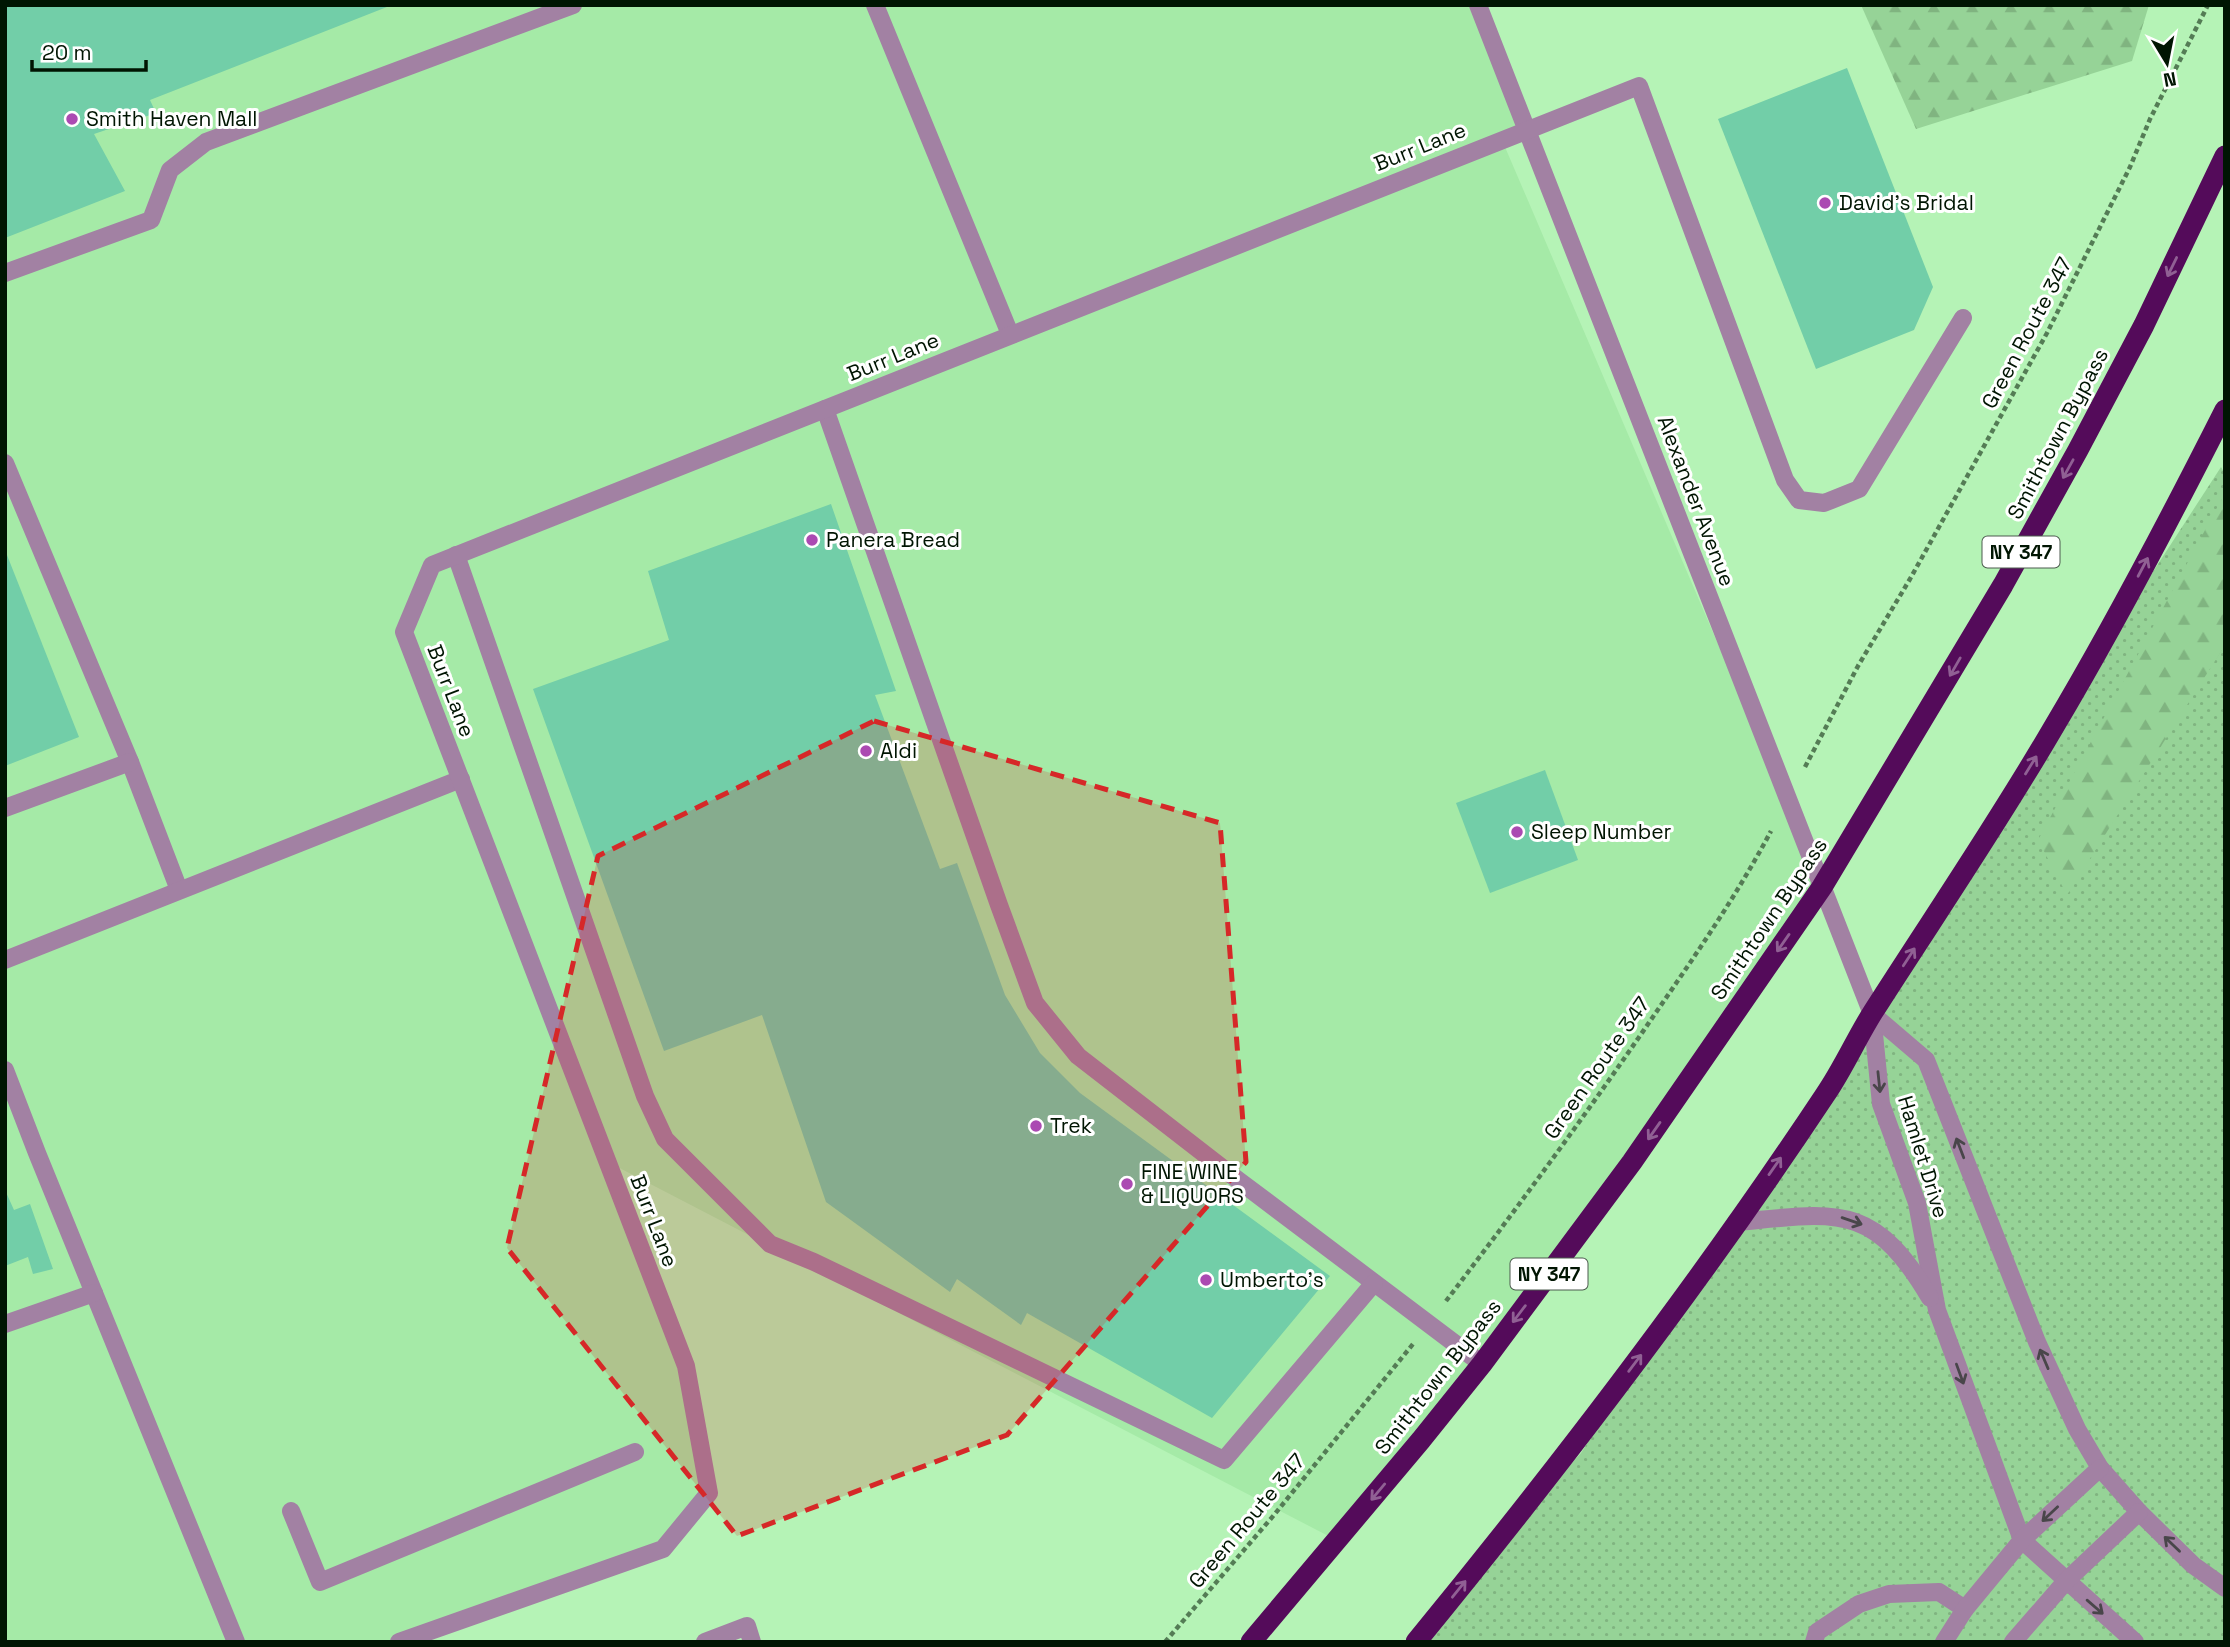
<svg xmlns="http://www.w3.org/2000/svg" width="2230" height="1647" font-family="'Space Grotesk',sans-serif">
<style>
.built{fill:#a5eaa7}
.green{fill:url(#green-dots)}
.forest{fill:url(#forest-firs)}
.building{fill:#72cea8}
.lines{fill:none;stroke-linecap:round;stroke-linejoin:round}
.path{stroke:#547c55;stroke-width:4.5;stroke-dasharray:5 3.5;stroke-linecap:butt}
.minor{stroke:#a281a3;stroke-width:18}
.highway{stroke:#540b5a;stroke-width:21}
.oneway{stroke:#906094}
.oneway2{stroke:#49464a}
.marked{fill:#d62828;fill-opacity:0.2;stroke:#d62828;stroke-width:5;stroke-dasharray:14 9;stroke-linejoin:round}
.poi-dot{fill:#ab4ab2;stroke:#fff;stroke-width:2.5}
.labels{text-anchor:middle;stroke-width:6;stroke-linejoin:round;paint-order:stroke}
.shield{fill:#fff;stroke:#4c5b4e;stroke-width:2}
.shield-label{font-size:19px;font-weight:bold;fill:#001502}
.poi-label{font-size:21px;fill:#001502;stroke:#fff;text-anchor:start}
.street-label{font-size:21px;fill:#001502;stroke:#fff}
</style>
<defs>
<pattern id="green-dots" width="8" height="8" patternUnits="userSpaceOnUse" patternTransform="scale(1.75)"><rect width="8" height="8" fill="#96d397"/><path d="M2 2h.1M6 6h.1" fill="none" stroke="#80b480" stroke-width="1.8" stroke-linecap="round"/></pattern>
<pattern id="forest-firs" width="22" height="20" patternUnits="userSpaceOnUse" patternTransform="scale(1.75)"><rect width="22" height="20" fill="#96d397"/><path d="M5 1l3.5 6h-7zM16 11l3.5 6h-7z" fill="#80b480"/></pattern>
</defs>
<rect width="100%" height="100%" fill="#b5f3b6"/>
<!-- built -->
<path class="built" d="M5,5H1477L1526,131L1502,140L1822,887L1632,1162L1338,1541L608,1162L686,1366L709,1493L663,1549L399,1642H5Z"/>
<!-- green -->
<path class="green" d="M2221,467L2225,474V1642H1407L1581,1453Z"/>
<!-- forest -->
<g class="forest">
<path d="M1861,5H2149L2132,61L1916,129Z"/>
<path d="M2225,493V645L2067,895L2038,840Z"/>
</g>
<!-- building -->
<g class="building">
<path d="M5,5H392L150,100L156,113L94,134L125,191L5,238Z"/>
<path d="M1847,68L1933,287L1914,330L1816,369L1718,119Z"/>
<path d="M831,504L896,691L875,695L940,869L957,863L1005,995L1040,1053L1080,1093L1330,1276L1212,1418L1027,1313L1021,1325L957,1279L950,1292L826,1202L762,1015L664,1051L533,689L669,640L648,571Z"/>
<path d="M5,550L79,737L5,766Z"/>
<path d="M1545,770L1578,860L1490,893L1456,803Z"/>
<path d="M5,1190L14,1210L30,1204L53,1269L33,1274L28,1257L5,1266Z"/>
</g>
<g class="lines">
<!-- path -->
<g class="path">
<path d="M1805,767L1858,666L1910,579L2047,333L2130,167L2150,119L2208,5"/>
<path d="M1446,1301C1515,1211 1582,1120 1646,1027C1690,963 1735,899 1771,831"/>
<path d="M1165,1642L1274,1515L1413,1344"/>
</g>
<!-- minor -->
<g class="minor">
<path d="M875,5L1010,334"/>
<path d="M1478,5L1872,1014L1881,1104L1917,1203L1937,1310L2022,1540L2135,1642"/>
<path d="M5,273L151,220L170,170L206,142L573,5"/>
<path d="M825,409L999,905L1035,1003L1078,1056L1238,1180L1482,1364"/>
<path d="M5,463L130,762L179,890"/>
<path d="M456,555L645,1096L665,1139L770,1244L814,1262L1224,1460L1374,1283"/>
<path d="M5,808L130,762"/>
<path d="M5,960L461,779"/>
<path d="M1872,1014L1926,1060L2037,1342L2077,1429L2100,1468L2139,1512L2193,1565L2225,1588"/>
<path d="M5,1070L37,1153L236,1642"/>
<path d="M1736,1222C1837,1213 1873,1201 1930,1298"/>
<path d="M5,1324L94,1293"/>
<path d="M291,1511L320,1582L635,1452"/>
<path d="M399,1642L663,1549L709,1493L686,1366L404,632L432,565L1639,86L1785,480L1799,500L1824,503L1859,489L1963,318"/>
<path d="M705,1642L747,1626L752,1642"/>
<path d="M1814,1642L1817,1632L1859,1604L1889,1594L1939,1592L1965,1609"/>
<path d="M1944,1642L1965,1609L2022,1540L2100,1468"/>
<path d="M2013,1642L2066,1581L2139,1512"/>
</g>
<!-- highway -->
<g class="highway">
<path d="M1251,1642L1421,1440L1482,1364L1632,1162L1822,887L2003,585L2078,450L2144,325L2225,156"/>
<path d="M1416,1642C1560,1466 1699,1285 1825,1095C1843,1069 1856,1039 1873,1012C1933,918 1996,826 2052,730C2114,626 2170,519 2225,410"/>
</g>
</g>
<!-- one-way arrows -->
<defs><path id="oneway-shaft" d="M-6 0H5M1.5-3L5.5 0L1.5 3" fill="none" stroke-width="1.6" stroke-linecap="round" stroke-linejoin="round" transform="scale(1.75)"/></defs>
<g class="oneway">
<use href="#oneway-shaft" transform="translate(2172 267) rotate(116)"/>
<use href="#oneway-shaft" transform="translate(2068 469) rotate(119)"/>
<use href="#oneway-shaft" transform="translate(2143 567) rotate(-62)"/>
<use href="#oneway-shaft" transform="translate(1955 667) rotate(120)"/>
<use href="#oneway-shaft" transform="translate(2031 765) rotate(-58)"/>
<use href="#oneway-shaft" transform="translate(1783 943) rotate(125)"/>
<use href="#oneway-shaft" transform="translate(1909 957) rotate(-57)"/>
<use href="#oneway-shaft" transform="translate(1654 1131) rotate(125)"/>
<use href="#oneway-shaft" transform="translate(1775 1166) rotate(-55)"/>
<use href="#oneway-shaft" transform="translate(1519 1314) rotate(127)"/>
<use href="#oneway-shaft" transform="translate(1635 1363) rotate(-53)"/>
<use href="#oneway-shaft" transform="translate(1378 1492) rotate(130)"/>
<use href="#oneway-shaft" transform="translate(1459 1589) rotate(-51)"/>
</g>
<g class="oneway2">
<use href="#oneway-shaft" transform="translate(1879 1082) rotate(84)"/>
<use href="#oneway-shaft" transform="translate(1960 1148) rotate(-111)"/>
<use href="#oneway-shaft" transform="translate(1852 1221) rotate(19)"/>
<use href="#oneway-shaft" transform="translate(2044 1359) rotate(-113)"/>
<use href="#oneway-shaft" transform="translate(1960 1374) rotate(70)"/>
<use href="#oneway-shaft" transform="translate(2050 1514) rotate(137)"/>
<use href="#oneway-shaft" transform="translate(2172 1544) rotate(-136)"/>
<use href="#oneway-shaft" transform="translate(2095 1607) rotate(41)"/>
</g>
<!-- marked area -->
<path class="marked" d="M874,721L1220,823L1246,1162L1007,1435L737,1536L507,1248L598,856Z"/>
<!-- markers -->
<g class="poi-dot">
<circle cx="72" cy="119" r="7"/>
<circle cx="1825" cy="203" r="7"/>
<circle cx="812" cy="540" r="7"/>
<circle cx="866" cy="751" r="7"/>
<circle cx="1517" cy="832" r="7"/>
<circle cx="1036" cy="1126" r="7"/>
<circle cx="1127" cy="1184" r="7"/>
<circle cx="1206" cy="1280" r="7"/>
</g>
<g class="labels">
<!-- shield labels -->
<g class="shield">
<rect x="1982.5" y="536.5" width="77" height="31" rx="5"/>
<rect x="1510.5" y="1258.5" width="77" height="31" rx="5"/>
</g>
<g class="shield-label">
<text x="2021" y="559">NY 347</text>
<text x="1549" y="1281">NY 347</text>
</g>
<!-- poi labels -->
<g class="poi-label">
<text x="86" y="126">Smith Haven Mall</text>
<text x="1839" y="210">David's Bridal</text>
<text x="826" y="547">Panera Bread</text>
<text x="880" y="758">Aldi</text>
<text x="1531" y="839">Sleep Number</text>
<text x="1050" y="1133">Trek</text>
<text x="1141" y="1179">FINE WINE<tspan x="1141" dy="24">&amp; LIQUORS</tspan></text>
<text x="1220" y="1287">Umberto's</text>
</g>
<!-- street labels -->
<g class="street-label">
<text transform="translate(1420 147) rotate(-22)" y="7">Burr Lane</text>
<text transform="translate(2027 333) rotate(-62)" y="7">Green Route 347</text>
<text transform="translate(893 357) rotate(-22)" y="7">Burr Lane</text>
<text transform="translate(2058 434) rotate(-62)" y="7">Smithtown Bypass</text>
<text transform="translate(1696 501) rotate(69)" y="7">Alexander Avenue</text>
<text transform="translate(451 691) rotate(69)" y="7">Burr Lane</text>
<text transform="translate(1769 919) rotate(-56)" y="7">Smithtown Bypass</text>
<text transform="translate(1597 1068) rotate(-55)" y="7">Green Route 347</text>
<text transform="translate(1923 1157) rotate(73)" y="7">Hamlet Drive</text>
<text transform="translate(654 1221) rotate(69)" y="7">Burr Lane</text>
<text transform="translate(1438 1377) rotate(-52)" y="7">Smithtown Bypass</text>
<text transform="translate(1247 1521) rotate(-50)" y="7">Green Route 347</text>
</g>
</g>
<!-- border -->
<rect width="2230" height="1647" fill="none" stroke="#001502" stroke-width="14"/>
<!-- north arrow -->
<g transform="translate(2167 63) rotate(170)" stroke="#ffffff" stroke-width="5" paint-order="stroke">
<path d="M0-5L12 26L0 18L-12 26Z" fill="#001502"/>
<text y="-10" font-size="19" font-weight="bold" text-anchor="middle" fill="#001502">N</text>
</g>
<!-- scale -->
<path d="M32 60v10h114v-10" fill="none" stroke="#001502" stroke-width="3.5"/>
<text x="42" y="60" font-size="21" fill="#001502" stroke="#ffffff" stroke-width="5" paint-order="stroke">20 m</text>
</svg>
